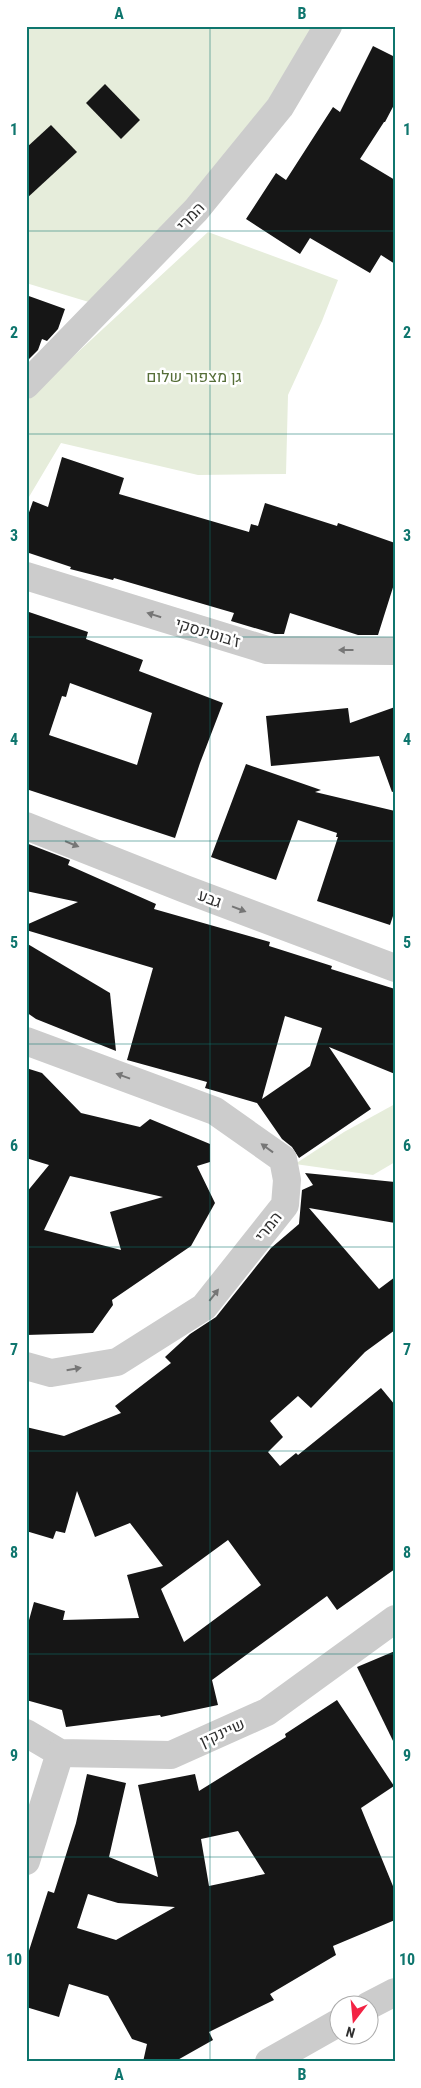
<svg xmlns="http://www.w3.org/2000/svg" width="421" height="2088" font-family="'Roboto Condensed',Heebo,sans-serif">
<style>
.green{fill:#e6eddb}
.building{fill:#161616;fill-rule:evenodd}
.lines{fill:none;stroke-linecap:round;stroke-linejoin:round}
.minor{stroke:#ccc;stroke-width:28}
.oneway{fill:#767676}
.grid{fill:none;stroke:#0f766e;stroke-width:1;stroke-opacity:0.55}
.labels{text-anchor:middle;stroke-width:5;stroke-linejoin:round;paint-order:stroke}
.street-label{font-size:16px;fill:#2f2f2f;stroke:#fff}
.park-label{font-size:16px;fill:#566e38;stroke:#fff}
.neatline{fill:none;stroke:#0f766e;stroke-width:2}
.grid-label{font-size:16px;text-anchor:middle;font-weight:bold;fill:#0f766e}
</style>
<rect width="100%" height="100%" fill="#fff"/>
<!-- green -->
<g class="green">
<path d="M26,26H328L102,306L26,283Z"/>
<path d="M208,232L338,280L322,321L288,395L286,474L198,475L61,443L26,502V403L39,388Z"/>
<path d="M395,1104V1162L373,1175L295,1164L344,1132Z"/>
</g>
<!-- building -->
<g class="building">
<path d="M373,46L395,57V103L385,122H384L360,159L395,180V264L381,255L370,273L310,238L300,254L246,219L276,173L286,180L333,107L340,112Z"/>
<path d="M105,84L140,120L121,139L86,103Z"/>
<path d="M51,125L77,152L26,199V148Z"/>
<path d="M26,295L65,309L58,329L47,341L42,339L38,350L26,362Z"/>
<path d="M62,457L124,478L119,494L249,532L251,524L258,526L265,503L337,526L338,523L395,543V581L378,635H358L290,613L284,634H275L231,621L234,613L114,578L113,580L70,569L71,567L26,552V521L33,501L48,507Z"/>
<path d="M26,611L88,632L86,639L143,660L139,671L223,703L200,763L175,838L26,789ZM70,683L152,713L137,765L49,735L62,696L66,697Z"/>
<path d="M395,707V791L392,792L379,756L271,766L266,716L348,708L350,723Z"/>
<path d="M246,764L321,790L315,792L395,811V910L390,925L317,901L338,837H336L337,833L298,820L276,880L211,857Z"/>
<path d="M26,843L70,860L68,865L156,904L154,909L270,942L269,946L332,966L331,969L395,989V1074L329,1047L371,1109L299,1158L292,1147L282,1139L257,1103L205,1088L207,1082L127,1060L153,968L26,930V925L78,902L26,891ZM285,1016L322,1028L310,1066L262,1099Z"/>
<path d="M26,943L110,993L116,1051L36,1019L26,1012Z"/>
<path d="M26,1068L42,1073L81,1113L140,1127L150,1119L210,1144V1162L197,1166L215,1203L191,1246L112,1300L113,1305L93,1333L26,1335V1193L49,1165L26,1158ZM70,1176L163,1197L110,1212L121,1250L44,1230Z"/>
<path d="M305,1173L395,1182V1223L309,1208L379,1289L395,1277V1330L365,1352L311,1408L298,1396L270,1421L283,1437L268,1452L280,1466L296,1453L298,1455L381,1388L395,1405V1569L337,1610L327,1596L212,1680L218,1705L161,1717L160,1715L66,1727L62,1710L26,1700V1631L34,1602L65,1611L63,1620L139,1618L127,1575L163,1566L130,1523L95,1537L77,1491L65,1533L56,1531L53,1539L26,1531V1427L64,1436L121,1413L115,1406L171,1363L165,1357L190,1334L216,1317L271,1248L299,1224L302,1190L313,1185ZM228,1540L261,1585L184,1642L161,1589Z"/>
<path d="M395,1651V1745L357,1667Z"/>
<path d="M337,1700L394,1786L361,1808L395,1891V1920L333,1946L336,1955L270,1994L274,2000L209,2032L213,2040L174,2062H143L147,2044L132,2039L108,1996L69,1984L59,2017L26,2007V1960L48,1891L54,1893L76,1823L87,1774L126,1783L109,1857L158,1877L138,1785L195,1774L199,1791L286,1737L285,1734ZM238,1831L265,1874L209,1886L201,1839ZM88,1894L118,1903L175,1907L116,1940L77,1928Z"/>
</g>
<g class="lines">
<!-- minor -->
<g class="minor">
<path d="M26,385L196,210L280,107L328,26"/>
<path d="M26,576L267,650L395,651"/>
<path d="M26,826L185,889L395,968"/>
<path d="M26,1041L215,1111L283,1159L287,1180L285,1205L204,1307L117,1362L51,1373L26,1366"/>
<path d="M26,1733L60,1753L171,1755L267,1712L395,1619"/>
<path d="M26,1861L60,1753"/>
<path d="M368,2006L395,1992"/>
<path d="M269,2062L338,2023"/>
</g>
</g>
<!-- one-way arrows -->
<defs><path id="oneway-solid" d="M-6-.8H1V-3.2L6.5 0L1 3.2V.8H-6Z" transform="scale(1.25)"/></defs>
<g class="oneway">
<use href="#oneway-solid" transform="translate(154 615) rotate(-163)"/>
<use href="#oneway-solid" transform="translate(346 650) rotate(-180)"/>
<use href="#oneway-solid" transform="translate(72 844) rotate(22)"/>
<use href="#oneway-solid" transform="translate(239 909) rotate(21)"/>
<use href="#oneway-solid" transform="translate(123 1076) rotate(-160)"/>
<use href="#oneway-solid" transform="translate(267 1148) rotate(-144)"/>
<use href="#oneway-solid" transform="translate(214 1295) rotate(-52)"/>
<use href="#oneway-solid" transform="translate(74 1369) rotate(-10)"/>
</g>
<!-- grid -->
<path class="grid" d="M210,26V2062M26,231H395M26,434H395M26,637H395M26,841H395M26,1044H395M26,1247H395M26,1451H395M26,1654H395M26,1857H395"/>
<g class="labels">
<!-- street labels -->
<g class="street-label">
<text transform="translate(190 216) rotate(-47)" y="6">המרי</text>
<text transform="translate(208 632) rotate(17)" y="6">ז'בוטינסקי</text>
<text transform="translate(210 898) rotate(21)" y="6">גבע</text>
<text transform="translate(268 1226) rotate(-52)" y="6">המרי</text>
<text transform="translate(222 1732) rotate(-24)" y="6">שיינקין</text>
</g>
<!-- park labels -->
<g class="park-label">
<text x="194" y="382">גן מצפור שלום</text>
</g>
</g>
<!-- border -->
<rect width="421" height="2088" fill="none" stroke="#ffffff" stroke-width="55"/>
<!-- north arrow -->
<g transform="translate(354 2020) rotate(196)"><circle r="24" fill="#ffffff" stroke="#acacac"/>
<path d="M0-4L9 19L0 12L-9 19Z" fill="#f32344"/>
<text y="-8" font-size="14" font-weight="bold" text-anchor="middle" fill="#2f2f2f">N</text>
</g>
<rect x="28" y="28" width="366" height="2032" class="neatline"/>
<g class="grid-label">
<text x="119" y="19">A</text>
<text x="302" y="19">B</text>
<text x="14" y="135">1</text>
<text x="407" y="135">1</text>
<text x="14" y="338">2</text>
<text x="407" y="338">2</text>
<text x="14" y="541">3</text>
<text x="407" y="541">3</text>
<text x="14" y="745">4</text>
<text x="407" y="745">4</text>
<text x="14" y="948">5</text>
<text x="407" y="948">5</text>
<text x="14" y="1151">6</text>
<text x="407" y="1151">6</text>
<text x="14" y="1355">7</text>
<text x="407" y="1355">7</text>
<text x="14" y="1558">8</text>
<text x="407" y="1558">8</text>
<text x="14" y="1761">9</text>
<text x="407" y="1761">9</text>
<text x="14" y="1965">10</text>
<text x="407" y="1965">10</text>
<text x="119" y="2080">A</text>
<text x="302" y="2080">B</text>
</g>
</svg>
